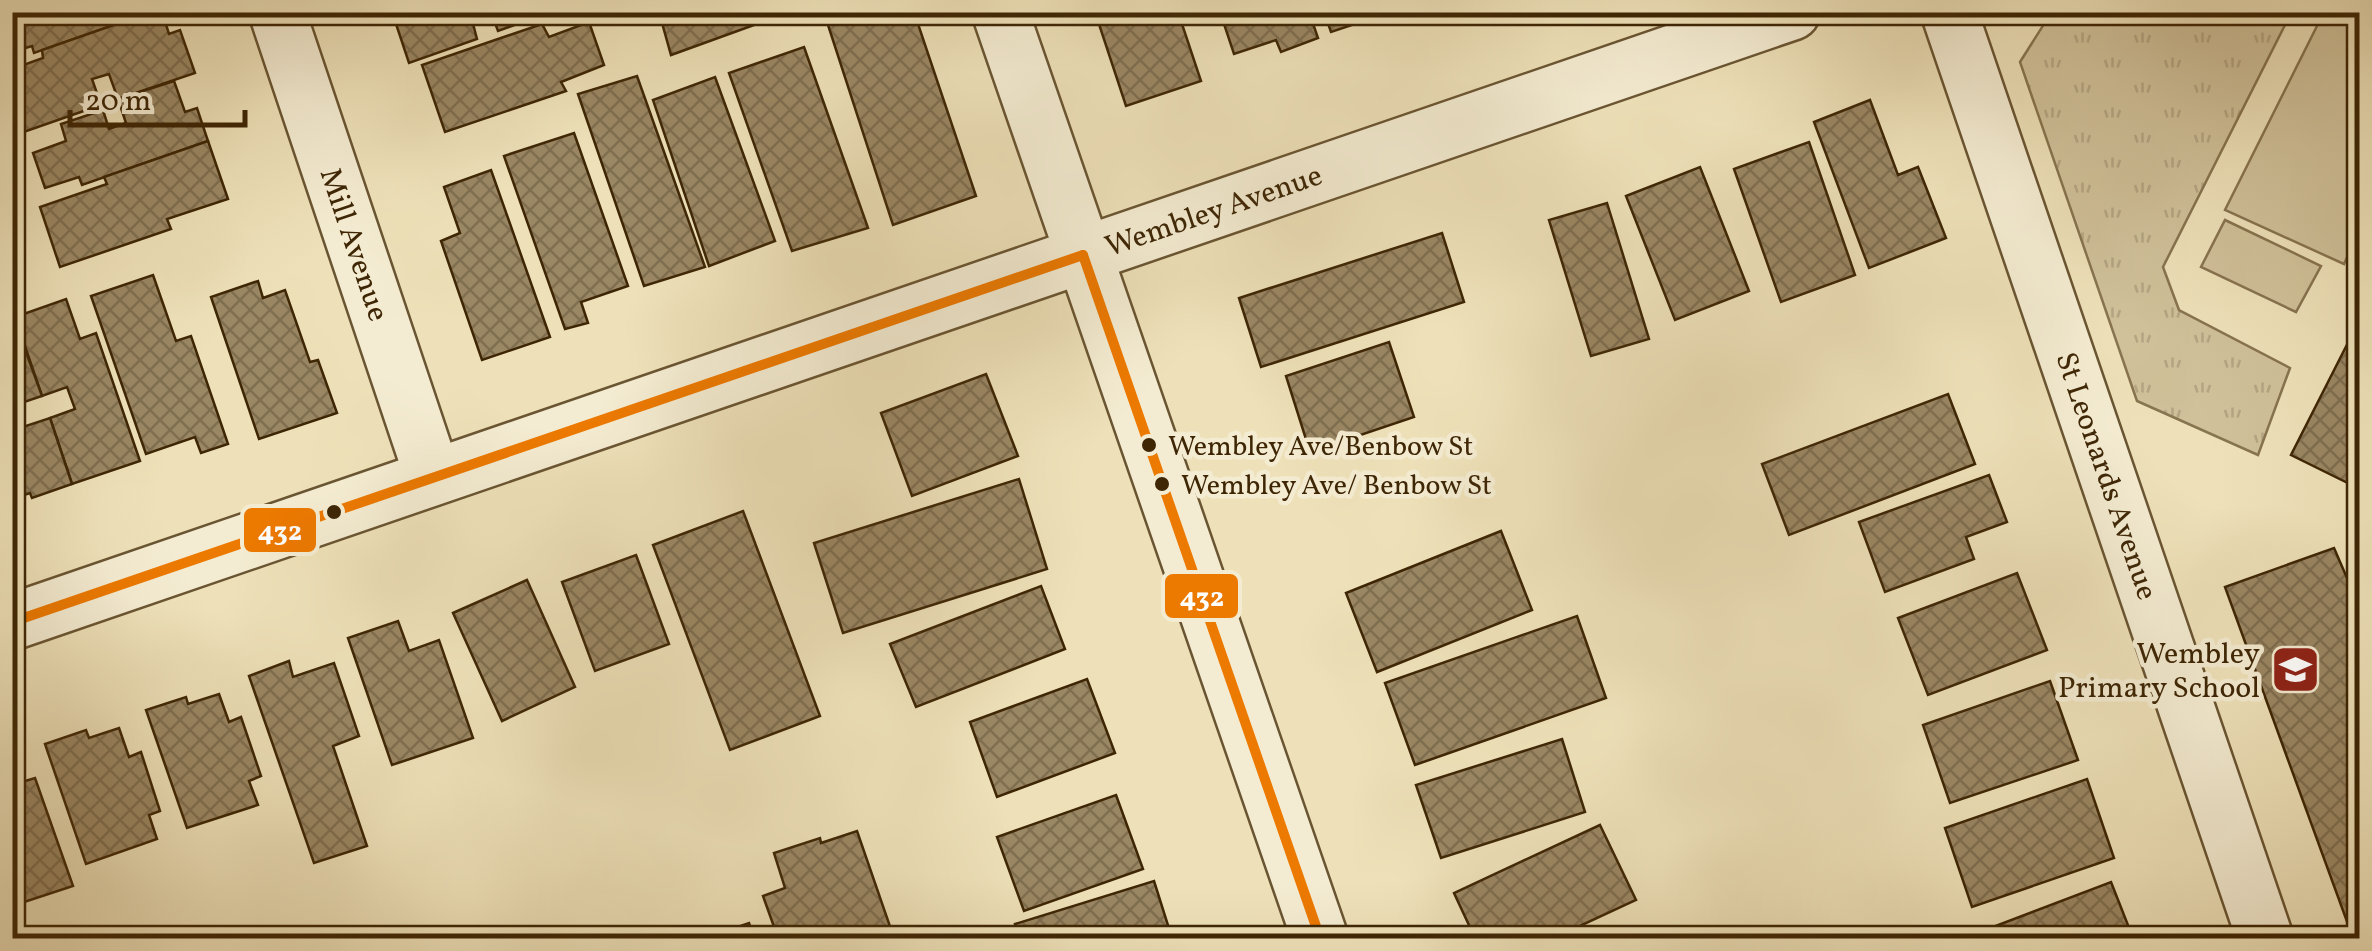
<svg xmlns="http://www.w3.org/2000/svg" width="2372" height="951" font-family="Vollkorn,serif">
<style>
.grass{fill:#d0c19a;stroke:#877450;stroke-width:2.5}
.park{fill:url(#park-tufts);stroke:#877450;stroke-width:2.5}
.building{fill:url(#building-cross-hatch);stroke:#3e2605;stroke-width:2.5}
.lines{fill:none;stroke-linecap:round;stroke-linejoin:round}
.minor-casing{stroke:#6a5532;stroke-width:60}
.minor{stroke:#f4ecd2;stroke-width:55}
.bus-1-casing{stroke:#f4ecd2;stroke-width:18}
.bus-1{stroke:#ec7900;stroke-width:10}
.bus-dot{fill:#3e2605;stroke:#f4ecd2;stroke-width:4}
.labels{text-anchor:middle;stroke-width:9;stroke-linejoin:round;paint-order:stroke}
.bus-label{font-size:28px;fill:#3e2605;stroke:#f4ecd2;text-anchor:start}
.street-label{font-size:30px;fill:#3e2605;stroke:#f4ecd2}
.poi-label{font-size:30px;fill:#3e2605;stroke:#f4ecd2;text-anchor:end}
.line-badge{stroke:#f4ecd2;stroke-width:4}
.badge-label{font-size:28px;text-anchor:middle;font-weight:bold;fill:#fff}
</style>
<defs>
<pattern id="park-tufts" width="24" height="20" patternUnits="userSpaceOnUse" patternTransform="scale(2.5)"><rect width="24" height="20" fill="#d0c19a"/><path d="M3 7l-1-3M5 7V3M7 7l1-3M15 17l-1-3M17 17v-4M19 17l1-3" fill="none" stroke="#b4a683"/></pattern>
<pattern id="building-cross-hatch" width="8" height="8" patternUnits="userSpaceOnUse" patternTransform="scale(2.5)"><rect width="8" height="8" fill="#9a8763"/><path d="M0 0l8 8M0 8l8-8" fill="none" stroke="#7f6e50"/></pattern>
</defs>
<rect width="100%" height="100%" fill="#eee1b9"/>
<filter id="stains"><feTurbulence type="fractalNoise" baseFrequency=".002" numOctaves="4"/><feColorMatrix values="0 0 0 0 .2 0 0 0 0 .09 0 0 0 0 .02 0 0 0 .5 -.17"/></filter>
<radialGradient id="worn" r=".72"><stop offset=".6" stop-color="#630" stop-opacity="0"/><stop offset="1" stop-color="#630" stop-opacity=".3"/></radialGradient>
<!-- grass -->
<g class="grass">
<path d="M2324,12L2359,13V231L2344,264L2225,210Z"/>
<path d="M2225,220L2321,266L2296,312L2201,267Z"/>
</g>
<!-- park -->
<path class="park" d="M2051,13H2291L2163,267L2179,310L2290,368L2258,455L2137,401L2020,62Z"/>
<!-- building -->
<g class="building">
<path d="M12,12H151L34,53L32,46L12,52Z"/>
<path d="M151,12H162L169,34L180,30L195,73L118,99L109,74L92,79L101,105L15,135L12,69L43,58L42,50Z"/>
<path d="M392,12H550L498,31L492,15L472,20L477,39L409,63Z"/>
<path d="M659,12H787V13L671,55Z"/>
<path d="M863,12H914L976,196L893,225L828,25Z"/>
<path d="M1095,12H1178L1201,81L1126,106Z"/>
<path d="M1220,12H1309L1318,38L1281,52L1276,40L1234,54Z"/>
<path d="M1324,12H1391L1331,32Z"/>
<path d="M589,22L604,65L561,82L566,91L445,132L422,65L542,24L549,37Z"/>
<path d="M804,47L868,228L792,251L729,73Z"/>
<path d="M637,76L705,267L644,286L578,94Z"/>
<path d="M715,77L775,241L709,266L653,100Z"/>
<path d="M174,81L185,112L197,108L208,141L82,185L79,177L45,188L33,153L66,141L61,124L103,110L109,129L126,123L118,99Z"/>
<path d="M1870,100L1898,175L1918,167L1946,238L1869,268L1814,122Z"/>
<path d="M574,133L628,286L581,302L588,323L565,329L504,156Z"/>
<path d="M208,141L228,199L167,219L171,229L60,267L40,207L107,184L104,177Z"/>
<path d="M1809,142L1855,275L1781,302L1734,169Z"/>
<path d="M1700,167L1749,291L1675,320L1626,196Z"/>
<path d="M491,170L550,337L482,360L441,241L460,233L444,187Z"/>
<path d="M1607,203L1649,339L1591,356L1549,220Z"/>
<path d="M1442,233L1464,302L1261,367L1239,298Z"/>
<path d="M153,275L176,341L191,336L228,444L201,453L195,437L146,454L91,296Z"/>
<path d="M258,281L263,298L285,290L310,362L318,360L337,413L259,439L211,297Z"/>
<path d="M66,299L80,339L96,333L140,461L72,484L50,418L75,409L67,387L42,396L15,317Z"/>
<path d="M2360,319V489L2291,455Z"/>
<path d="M22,341L42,396L15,405L23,427L50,418L72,484L32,498L30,493L12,499V344Z"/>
<path d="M1389,342L1414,417L1310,452L1286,376Z"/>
<path d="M986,374L1018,456L912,496L881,413Z"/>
<path d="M1948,394L1975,464L1789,535L1762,464Z"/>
<path d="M1989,475L2007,522L1966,537L1974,559L1885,592L1859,522Z"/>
<path d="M1019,479L1047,569L843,633L814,543Z"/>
<path d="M743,511L820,716L730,750L653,545Z"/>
<path d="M1501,531L1532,610L1377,672L1346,593Z"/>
<path d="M2334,548L2360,608V938H2353L2225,587Z"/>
<path d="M636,555L669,644L595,671L562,582Z"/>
<path d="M2017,573L2047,650L1928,695L1898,618Z"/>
<path d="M527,580L575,687L502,721L453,613Z"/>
<path d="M1041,586L1065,649L916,707L890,644Z"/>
<path d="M1577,616L1606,698L1415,765L1385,683Z"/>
<path d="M398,621L409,651L439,640L473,738L392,765L348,638Z"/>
<path d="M289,661L293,677L334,663L359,736L333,746L367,846L314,863L249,676Z"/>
<path d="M1087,679L1115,753L997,797L970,722Z"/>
<path d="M2050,681L2078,760L1950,803L1923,725Z"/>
<path d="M219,694L229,722L241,717L261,776L249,781L258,805L187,828L146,710L186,697L188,704Z"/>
<path d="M119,728L129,757L141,752L160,811L149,815L157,839L86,864L45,744L86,730L89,738Z"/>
<path d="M1562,739L1585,812L1441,858L1416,785Z"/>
<path d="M35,778L73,886L12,906V785Z"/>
<path d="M2087,779L2114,858L1972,907L1945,828Z"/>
<path d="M1116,795L1143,869L1024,911L997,837Z"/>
<path d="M1600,825L1636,900L1554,938H1475L1454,893Z"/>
<path d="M857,831L894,938H778L763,896L785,888L774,853L820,838L821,843Z"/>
<path d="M1154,881L1172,938H1020L1015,924Z"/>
<path d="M2111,882L2133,938H1988L1985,930Z"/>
<path d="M749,923L754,938H705Z"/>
</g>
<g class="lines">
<defs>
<g id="minor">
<path id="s1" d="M277,12L433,477"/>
<path d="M1000,12L1320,938"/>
<path id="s2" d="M1949,12L2265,938"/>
<path id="s3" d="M12,622L1792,12"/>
</g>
</defs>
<!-- minor casing -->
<use href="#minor" class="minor-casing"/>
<!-- minor -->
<use href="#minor" class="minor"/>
<defs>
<g id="bus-1">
<path d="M1083,255L1320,938"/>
<path d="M12,622L1083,255"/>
</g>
</defs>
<!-- bus-1 casing -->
<use href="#bus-1" class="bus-1-casing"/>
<!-- bus-1 -->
<use href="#bus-1" class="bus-1"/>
</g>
<!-- icons -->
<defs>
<symbol id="school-square" viewBox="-11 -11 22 22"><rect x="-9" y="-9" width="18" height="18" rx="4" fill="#8f2418" stroke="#f4ecd2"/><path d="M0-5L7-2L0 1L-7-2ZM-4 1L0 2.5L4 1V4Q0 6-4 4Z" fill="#fff"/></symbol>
</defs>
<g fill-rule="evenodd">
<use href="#school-square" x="2268" y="642" width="55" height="55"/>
</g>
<!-- markers -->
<g class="bus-dot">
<circle cx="1149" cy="445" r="9"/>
<circle cx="1162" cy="484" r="9"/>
<circle cx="334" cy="512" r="9"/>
</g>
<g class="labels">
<!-- bus labels -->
<g class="bus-label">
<text x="1168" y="455">Wembley Ave/Benbow St</text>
<text x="1181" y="494">Wembley Ave/ Benbow St</text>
</g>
<!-- street labels -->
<g class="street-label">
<text dy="10" stroke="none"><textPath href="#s3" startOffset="1270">Wembley Avenue</textPath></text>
<text dy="10" stroke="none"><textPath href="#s1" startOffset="245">Mill Avenue</textPath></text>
<text dy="10" stroke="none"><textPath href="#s2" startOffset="490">St Leonards Avenue</textPath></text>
</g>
<!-- poi labels -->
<g class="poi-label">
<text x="2260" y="663">Wembley<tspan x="2260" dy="34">Primary School</tspan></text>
</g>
</g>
<g class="line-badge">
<rect x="242" y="506" width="76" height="48" rx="10" fill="#ec7900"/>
<rect x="1163" y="572" width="77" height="48" rx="10" fill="#ec7900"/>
</g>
<g class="badge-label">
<text x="280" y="540">432</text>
<text x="1202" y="606">432</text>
</g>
<!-- margin -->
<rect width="2372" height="951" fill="none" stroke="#eee1b9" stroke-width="50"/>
<rect x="15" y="15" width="2342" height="921" fill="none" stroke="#3e2605" stroke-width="5"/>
<rect x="25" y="25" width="2322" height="901" fill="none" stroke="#3e2605" stroke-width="2.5"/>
<!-- scale -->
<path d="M70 110v15h175v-15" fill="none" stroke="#3e2605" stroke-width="5"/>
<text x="85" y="110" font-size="30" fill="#3e2605" stroke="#f4ecd2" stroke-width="8" paint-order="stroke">20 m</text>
<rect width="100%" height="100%" filter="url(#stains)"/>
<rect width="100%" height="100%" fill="url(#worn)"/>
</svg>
